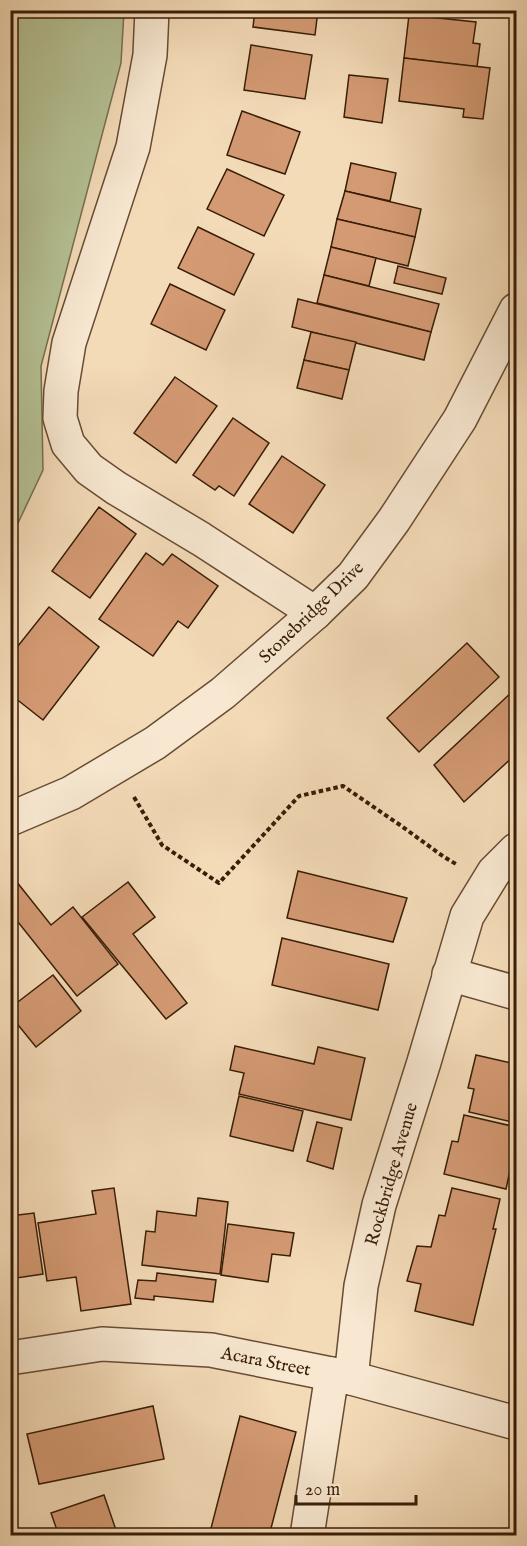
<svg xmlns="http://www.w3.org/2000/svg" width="527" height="1546" font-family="'IM FELL English',serif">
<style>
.green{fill:#b5c194;stroke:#766f4e;stroke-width:1.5}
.building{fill:#d49a73;stroke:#381d07;stroke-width:1.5}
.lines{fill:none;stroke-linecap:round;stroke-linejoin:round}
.minor-casing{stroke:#674c33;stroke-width:36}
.path{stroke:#381d07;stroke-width:4;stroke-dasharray:4.5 3;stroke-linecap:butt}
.minor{stroke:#f8e8d1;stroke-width:33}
.labels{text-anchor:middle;stroke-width:5;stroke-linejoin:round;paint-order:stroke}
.street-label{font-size:18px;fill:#381d07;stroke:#f8e8d1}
</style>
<rect width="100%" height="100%" fill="#f4dbb8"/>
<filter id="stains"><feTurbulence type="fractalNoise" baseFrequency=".00333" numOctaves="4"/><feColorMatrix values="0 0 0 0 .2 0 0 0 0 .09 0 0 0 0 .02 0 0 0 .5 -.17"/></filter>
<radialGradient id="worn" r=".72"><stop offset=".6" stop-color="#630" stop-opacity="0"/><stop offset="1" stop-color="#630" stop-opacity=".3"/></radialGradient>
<!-- green -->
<path class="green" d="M11,10L124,11L121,63L41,366L43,470L11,538Z"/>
<!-- building -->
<g class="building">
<path d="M255,10H318L315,35L253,27Z"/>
<path d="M409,15L476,22L473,43L480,44L477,67L404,58Z"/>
<path d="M251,45L312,55L305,99L244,90Z"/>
<path d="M404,58L490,68L483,119L463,117L464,109L399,101Z"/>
<path d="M349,75L388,79L382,123L344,117Z"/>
<path d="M242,111L300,132L285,174L227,155Z"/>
<path d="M351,163L396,173L390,201L345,191Z"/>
<path d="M227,169L284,195L264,236L207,209Z"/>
<path d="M345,191L421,209L415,237L337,219Z"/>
<path d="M337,219L415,237L408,266L331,247Z"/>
<path d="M198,227L254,254L234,295L178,268Z"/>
<path d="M331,247L376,258L369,286L324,275Z"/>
<path d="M398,266L446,278L442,294L394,283Z"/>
<path d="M324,275L439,304L431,332L317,303Z"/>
<path d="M170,284L225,310L206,350L151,324Z"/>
<path d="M298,299L431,332L424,360L292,327Z"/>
<path d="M311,332L356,342L349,370L304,360Z"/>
<path d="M304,360L349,370L342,399L297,388Z"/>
<path d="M175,377L217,406L176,463L134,433Z"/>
<path d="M233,418L269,443L234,496L219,486L215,490L193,475Z"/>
<path d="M282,456L325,485L293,533L249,504Z"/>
<path d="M99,507L136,534L90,598L52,571Z"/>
<path d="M146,553L163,565L172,554L218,586L188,628L178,621L153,656L99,619Z"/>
<path d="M49,607L99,647L43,720L10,694V656Z"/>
<path d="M467,643L499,677L419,752L387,718Z"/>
<path d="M514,690L516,693V754L464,802L434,765Z"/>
<path d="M298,871L407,898L393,942L287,918Z"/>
<path d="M12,876L51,925L73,907L118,964L77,996L10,912V878Z"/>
<path d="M128,882L155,917L133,934L187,1003L166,1019L82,917Z"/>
<path d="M282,938L389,964L378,1010L272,985Z"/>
<path d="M53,975L81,1011L36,1047L10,1015V1008Z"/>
<path d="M235,1046L314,1064L318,1047L365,1058L351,1120L239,1094L244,1073L230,1070Z"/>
<path d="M476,1055L516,1064V1123L469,1112L474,1089L468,1088Z"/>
<path d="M239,1096L303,1111L293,1151L230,1136Z"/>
<path d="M464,1115L516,1127V1143L506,1189L444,1174L452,1141L458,1142Z"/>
<path d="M317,1122L342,1128L333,1169L307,1161Z"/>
<path d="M114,1188L131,1304L81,1311L76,1277L47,1281L38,1223L96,1214L92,1191Z"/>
<path d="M452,1188L500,1199L493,1229H496L473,1325L415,1311L421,1284L407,1281L417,1246L431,1247L439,1215L445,1216Z"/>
<path d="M198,1198L228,1202L220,1274L142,1265L146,1231L155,1232L157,1211L196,1216Z"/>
<path d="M34,1213L43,1274L10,1279V1216Z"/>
<path d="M228,1224L294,1233L290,1256L272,1254L268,1282L221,1275Z"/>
<path d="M157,1273L216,1280L213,1302L154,1296V1300L135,1298L138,1280L156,1281Z"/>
<path d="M153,1406L164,1459L39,1484L27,1434Z"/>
<path d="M240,1416L296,1432L269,1536H209Z"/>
<path d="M104,1495L118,1536H59L51,1513Z"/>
</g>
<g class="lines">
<defs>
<g id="minor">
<path d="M152,10L150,55L133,147L69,343L61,391L60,418L68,444L89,469L116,488L201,539L315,613"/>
<path d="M10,819L71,793L155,743L223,693L315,613L353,576L394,520L460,419L516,310"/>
<path d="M449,974L516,993"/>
<path d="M10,1358L102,1344L211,1350L351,1378L516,1423"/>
<path d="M351,1378L361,1286L379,1205L424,1062L467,916L494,872L516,850"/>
<path d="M307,1536L332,1374"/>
</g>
</defs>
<!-- minor casing -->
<use href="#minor" class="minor-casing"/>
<!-- path -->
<g class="path">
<path d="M511,601L516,586"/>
<path d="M134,797L162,845L219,883L299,796L343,786L400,825L444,857L456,864"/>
</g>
<!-- minor -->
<use href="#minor" class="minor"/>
</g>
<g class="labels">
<!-- street labels -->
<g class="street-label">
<text transform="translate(311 612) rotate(-44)" y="6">Stonebridge Drive</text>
<text transform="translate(391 1174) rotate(-74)" y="6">Rockbridge Avenue</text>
<text transform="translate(266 1361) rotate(11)" y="6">Acara Street</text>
</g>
</g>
<!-- margin -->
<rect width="527" height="1546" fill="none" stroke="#f4dbb8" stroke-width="36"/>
<rect x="12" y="12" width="503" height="1522" fill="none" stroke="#381d07" stroke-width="3"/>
<rect x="18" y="18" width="491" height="1510" fill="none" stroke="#381d07" stroke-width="1.5"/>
<!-- scale -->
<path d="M296 1495v9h120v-9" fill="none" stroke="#381d07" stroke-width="3"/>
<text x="305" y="1495" font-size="18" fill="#381d07" stroke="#f8e8d1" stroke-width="4.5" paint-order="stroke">20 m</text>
<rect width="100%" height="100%" filter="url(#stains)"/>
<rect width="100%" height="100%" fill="url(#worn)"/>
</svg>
